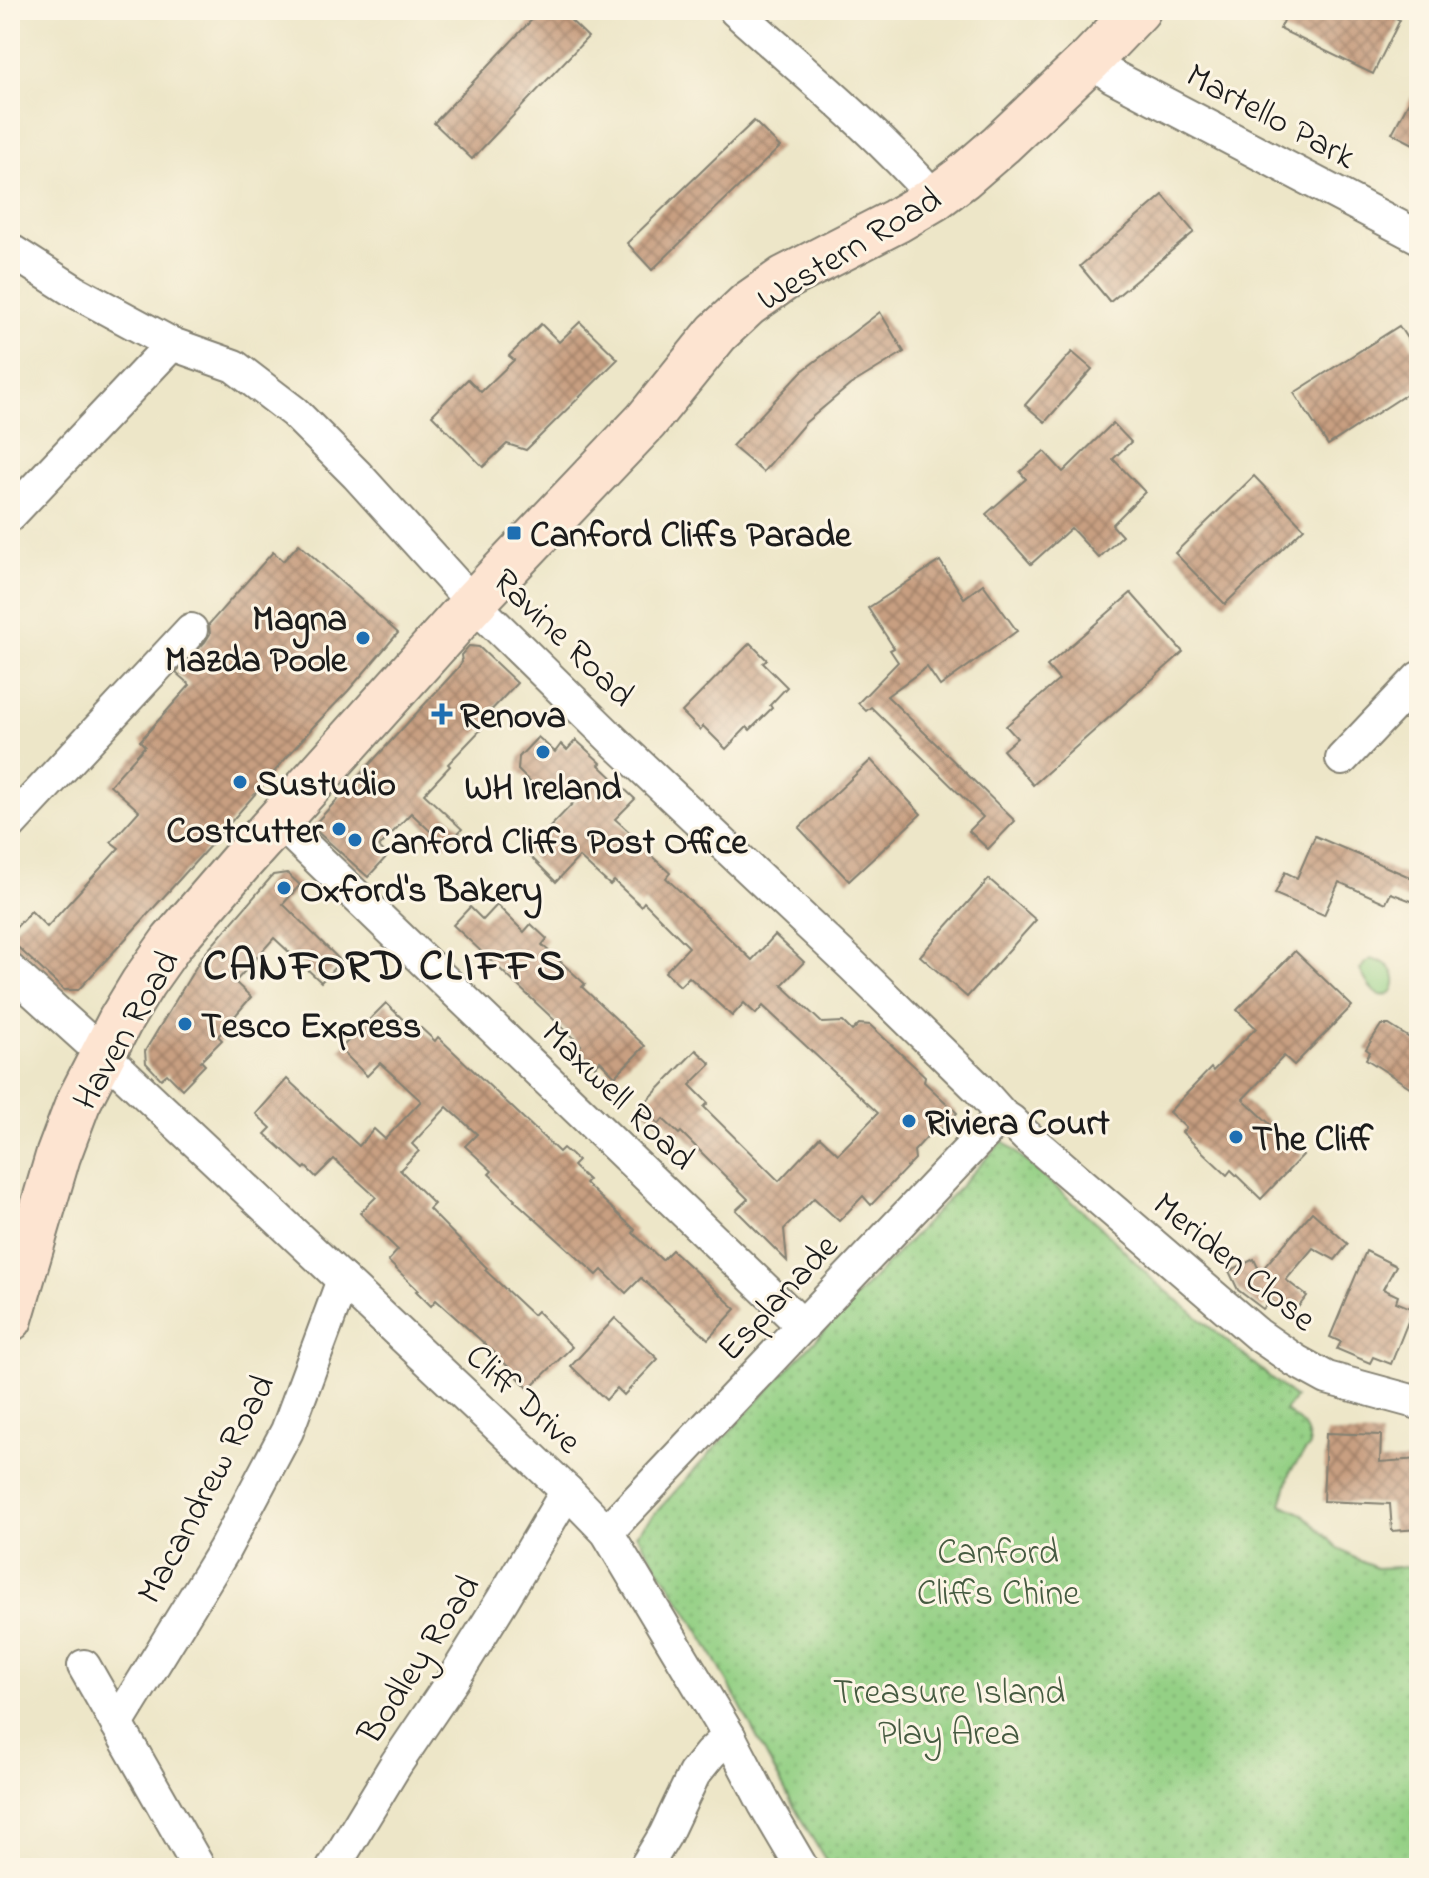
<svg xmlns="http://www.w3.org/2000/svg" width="1429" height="1878" font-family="'Indie Flower',sans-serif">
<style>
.park{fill:url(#park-dots);stroke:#587650;stroke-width:2}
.garden{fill:#94d085;stroke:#587650;stroke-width:2}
.building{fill:url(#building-cross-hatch)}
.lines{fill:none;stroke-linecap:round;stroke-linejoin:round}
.minor-casing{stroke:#848172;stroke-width:36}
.secondary-casing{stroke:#848172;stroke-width:48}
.minor{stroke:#fff;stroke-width:32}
.secondary{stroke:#fde4d1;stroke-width:44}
.poi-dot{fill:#1f6fb2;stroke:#fcf5e5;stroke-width:3}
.labels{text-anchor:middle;stroke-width:6;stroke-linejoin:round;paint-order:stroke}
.street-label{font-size:36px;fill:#1c1c1c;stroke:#fcf5e5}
.poi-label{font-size:36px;font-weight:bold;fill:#1c1c1c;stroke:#fcf5e5;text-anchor:start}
.park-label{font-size:36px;fill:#465b41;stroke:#fcf5e5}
.district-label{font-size:44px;font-weight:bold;letter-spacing:2px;fill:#1c1c1c;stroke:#fcf5e5}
</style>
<defs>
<pattern id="park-dots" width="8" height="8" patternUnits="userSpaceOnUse" patternTransform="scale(2)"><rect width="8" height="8" fill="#94d085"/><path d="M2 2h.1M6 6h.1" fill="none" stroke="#7fb272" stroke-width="1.8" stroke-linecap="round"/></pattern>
<pattern id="building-cross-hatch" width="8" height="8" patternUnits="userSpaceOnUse" patternTransform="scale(2)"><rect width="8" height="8" fill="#c89f81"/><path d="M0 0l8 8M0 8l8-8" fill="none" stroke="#a28169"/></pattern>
</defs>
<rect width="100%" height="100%" fill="#fcf5e5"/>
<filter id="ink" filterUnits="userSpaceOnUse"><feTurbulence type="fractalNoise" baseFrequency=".0125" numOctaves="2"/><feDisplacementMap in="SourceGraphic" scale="16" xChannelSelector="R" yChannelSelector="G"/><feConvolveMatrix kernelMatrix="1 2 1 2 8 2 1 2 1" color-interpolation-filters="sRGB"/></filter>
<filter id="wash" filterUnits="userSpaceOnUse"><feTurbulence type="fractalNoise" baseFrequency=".006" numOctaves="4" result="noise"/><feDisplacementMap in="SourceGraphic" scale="32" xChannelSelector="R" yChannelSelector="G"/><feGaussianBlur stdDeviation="1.8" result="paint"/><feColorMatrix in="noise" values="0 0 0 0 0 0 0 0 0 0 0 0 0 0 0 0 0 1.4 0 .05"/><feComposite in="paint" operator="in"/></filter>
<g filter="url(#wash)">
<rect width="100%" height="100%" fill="#ede6c8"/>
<!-- park -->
<path class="park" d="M1003,1141L1100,1226L1151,1278L1295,1398L1285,1411C1301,1422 1308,1426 1310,1446L1291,1470L1281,1504L1303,1514L1337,1547L1356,1559L1376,1568L1419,1566V1868H831C787,1801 754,1729 715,1659C691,1615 664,1575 636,1534L757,1402Z"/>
<!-- garden -->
<path class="garden" d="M1371,959C1376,961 1380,961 1384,963C1405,975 1393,1006 1375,992C1368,987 1364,977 1360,970L1365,963Z"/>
<g id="blocks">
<!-- building -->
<g class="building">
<path d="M541,10H560L588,37L472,159L434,123Z"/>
<path d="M1289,10H1379L1400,20L1373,74L1280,29Z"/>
<path d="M1419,83V147L1392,133Z"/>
<path d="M754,121L780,147L652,270L627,243Z"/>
<path d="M1163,195L1194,232L1110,302L1080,266Z"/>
<path d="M880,312L904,352L850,385L805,423L763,472L732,446L801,372Z"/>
<path d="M580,322L618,359L526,450L507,444L483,467L432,415L468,379L481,392L514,360L509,356L541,324L559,342Z"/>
<path d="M1399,326L1419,357V386L1328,445L1294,393Z"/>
<path d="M1072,352L1092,369L1045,422L1025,405Z"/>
<path d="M1113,423L1131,442L1113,459L1145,492L1112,525L1122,536L1099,558L1071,528L1031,564L986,514L1026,479L1020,472L1044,451L1063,472Z"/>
<path d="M1254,476L1304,528L1225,604L1175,553Z"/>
<path d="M299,544L398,633L348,691L313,727L217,838L120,945L78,990H64L10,940V934L31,911L47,927L119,848L111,842L139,811L110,785L145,746L140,741L190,685L176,673L205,642L210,634L209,624L273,552L283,561Z"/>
<path d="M940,561L964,598L983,584L1017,631L940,686L927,667L887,696L1015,821L988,849L969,831L983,817L871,707L866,711L858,703L898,662L890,650L894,648L868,608Z"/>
<path d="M1131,593L1183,652L1033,785L1003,750L1017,738L1006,726L1059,680L1047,666Z"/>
<path d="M750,643L767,660L763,663L787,687L770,705L772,708L750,730L747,727L726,749L703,726L700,730L682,712Z"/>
<path d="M469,646L479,647L517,683L485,717L489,721L448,764L450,766L424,794L462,829L446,846L411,813L379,847L388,855L368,877L312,827L457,669L462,662L461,655Z"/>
<path d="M538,737L555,752L561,744L567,750L576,740L601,763L599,765L635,799L615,819L645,846L643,848L670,873L666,878L752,960L775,935L804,962L782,985L822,1023L843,1022L852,1031L859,1024L870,1025L925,1076L924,1082L957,1113L940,1130H933L914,1151L915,1159L871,1205L863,1196L839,1221L814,1198L784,1229L787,1261L736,1210L748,1199L681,1132L679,1134L663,1119L659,1124L641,1107L696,1050L711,1064L690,1085L708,1103L704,1107L779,1181L820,1137L838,1154L878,1113L763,1006L756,1014L744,1003L732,1016L689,977L680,986L665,972L689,947L644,902L641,906L614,881L610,885L579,857L556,882L526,852L577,799L543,795L518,770L519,757Z"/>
<path d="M871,760L921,814L849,881L799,828Z"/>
<path d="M1315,836L1419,881V904L1391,893L1386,903L1339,882L1324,915L1275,894L1285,872L1297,878Z"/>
<path d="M287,873L300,885L283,904L341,961L321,982L274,938L235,982L251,997L229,1023L230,1024L218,1036L222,1040L201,1061L205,1065L182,1089L167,1074L161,1079L146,1063L145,1051L202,957L273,875Z"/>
<path d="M989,879L1036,920L967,997L920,956Z"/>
<path d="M497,905L524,932L531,924L547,939L542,945L585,984L582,987L645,1046L615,1076L600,1061L595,1067L577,1049L581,1045L453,925L470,907L483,920Z"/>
<path d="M1295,951L1352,1006L1294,1065L1284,1056L1243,1099L1303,1155L1261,1199L1231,1170L1227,1175L1193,1143L1182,1132L1186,1128L1169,1112L1211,1068L1213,1071L1256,1028L1237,1010Z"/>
<path d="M386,1003L417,1033L421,1028L435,1041L438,1037L559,1152L563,1148L578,1161L573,1166L588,1180L585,1183L635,1230L633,1233L662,1260L672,1250L736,1309L708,1339L641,1278L626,1293L602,1270L597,1275L514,1200L515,1199L489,1174L492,1171L465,1146L477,1134L447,1107L412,1144L419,1151L400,1170L434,1204L429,1209L487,1268L485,1270L533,1315L537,1311L572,1347L529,1389L495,1353L436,1300L431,1306L416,1291L418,1290L388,1261L398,1250L360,1213L376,1197L334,1159L316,1177L306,1167L304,1169L265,1134L271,1128L256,1114L287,1079L359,1146L374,1129L385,1139L421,1101L380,1063L367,1076L340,1049Z"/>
<path d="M1381,1025H1389L1419,1044V1093L1366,1059L1370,1052L1366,1049Z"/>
<path d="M1312,1212L1348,1244L1335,1260L1313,1248L1286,1280L1307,1296L1291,1316L1271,1300L1263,1309L1238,1290L1229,1271L1254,1259L1260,1272Z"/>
<path d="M1366,1251L1396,1266L1383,1289L1398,1296L1396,1302L1413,1309L1391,1364L1373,1357L1370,1363L1337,1349L1341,1342L1330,1337Z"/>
<path d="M615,1318L658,1359L624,1395L617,1388L606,1400L571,1366Z"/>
<path d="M1326,1433L1381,1435L1380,1462L1419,1459V1529L1392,1531L1390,1504L1323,1501Z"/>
</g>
</g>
</g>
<g filter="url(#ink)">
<use href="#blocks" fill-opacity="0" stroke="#848172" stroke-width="2"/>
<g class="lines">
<defs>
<g id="minor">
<path d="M735,10C803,71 874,129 935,198"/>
<path d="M1090,60L1112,76L1419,237"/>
<path d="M10,250L74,291L172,344L234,366L294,412L357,475L473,603L616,743L852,965L978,1088L1002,1115L1011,1121L1026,1136L1257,1334L1296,1361L1327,1378L1419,1403"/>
<path d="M10,515L172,344"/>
<path d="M1342,759L1419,678"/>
<path d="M276,822L294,836L803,1326"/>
<path d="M10,824L191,630"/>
<path d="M10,970L104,1055L567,1491L607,1532L729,1736L765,1805L802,1868"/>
<path d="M607,1532L1002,1115"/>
<path d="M84,1666L199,1868"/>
<path d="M117,1724L224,1550L287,1431L343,1280"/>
<path d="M333,1868L396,1764L452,1681L503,1599L567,1491"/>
<path d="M645,1868L665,1835L694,1774L710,1754L729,1736"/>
</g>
<path id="secondary" d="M10,1319L58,1156L78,1103L120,1021L143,983L172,942L240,863L473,603L646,421L717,333L748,304L785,278L896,221L935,198L963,177L1001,144L1090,60L1138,10"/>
</defs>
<!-- minor casing -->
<use href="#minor" class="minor-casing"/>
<!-- secondary casing -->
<use href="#secondary" class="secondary-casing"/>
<!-- minor -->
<use href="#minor" class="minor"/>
<!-- secondary -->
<use href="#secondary" class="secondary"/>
</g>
</g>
<!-- markers -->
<g class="poi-dot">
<rect x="506" y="525" width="16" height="16" rx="4"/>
<circle cx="363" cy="638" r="8"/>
<path d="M438 702h8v8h8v8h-8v8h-8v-8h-8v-8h8z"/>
<circle cx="543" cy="752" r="8"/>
<circle cx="240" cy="782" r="8"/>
<circle cx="339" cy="829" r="8"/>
<circle cx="355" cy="840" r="8"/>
<circle cx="284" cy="888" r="8"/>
<circle cx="185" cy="1024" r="8"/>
<circle cx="909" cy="1121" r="8"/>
<circle cx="1236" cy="1137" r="8"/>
</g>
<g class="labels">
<!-- street labels -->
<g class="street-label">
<text transform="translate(1272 114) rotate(28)" y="13">Martello Park</text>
<text transform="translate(848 247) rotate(-31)" y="13">Western Road</text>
<text transform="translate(565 636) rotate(44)" y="13">Ravine Road</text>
<text transform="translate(124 1029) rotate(-60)" y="13">Haven Road</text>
<text transform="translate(620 1094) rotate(44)" y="13">Maxwell Road</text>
<text transform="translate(1236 1260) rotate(39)" y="13">Meriden Close</text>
<text transform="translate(776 1296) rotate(-47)" y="13">Esplanade</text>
<text transform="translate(525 1397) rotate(43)" y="13">Cliff Drive</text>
<text transform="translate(204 1488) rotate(-62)" y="13">Macandrew Road</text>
<text transform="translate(417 1658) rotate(-57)" y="13">Bodley Road</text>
</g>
<!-- poi labels -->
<g class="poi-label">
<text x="530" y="546">Canford Cliffs Parade</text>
<text x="347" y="630" text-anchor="end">Magna<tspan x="347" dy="41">Mazda Poole</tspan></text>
<text x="460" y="727">Renova</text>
<text x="256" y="795">Sustudio</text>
<text x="543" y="799" text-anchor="middle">WH Ireland</text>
<text x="323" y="842" text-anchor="end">Costcutter</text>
<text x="371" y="853">Canford Cliffs Post Office</text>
<text x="300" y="901">Oxford's Bakery</text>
<text x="201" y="1037">Tesco Express</text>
<text x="925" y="1134">Riviera Court</text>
<text x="1252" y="1150">The Cliff</text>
</g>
<!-- park labels -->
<g class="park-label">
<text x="998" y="1563">Canford<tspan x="998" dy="41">Cliffs Chine</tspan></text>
<text x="949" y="1703">Treasure Island<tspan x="949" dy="41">Play Area</tspan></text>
</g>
<!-- district labels -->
<g class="district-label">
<text x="385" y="979">CANFORD CLIFFS</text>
</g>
</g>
<!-- margin -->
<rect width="1429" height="1878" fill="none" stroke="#fcf5e5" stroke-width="40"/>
</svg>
